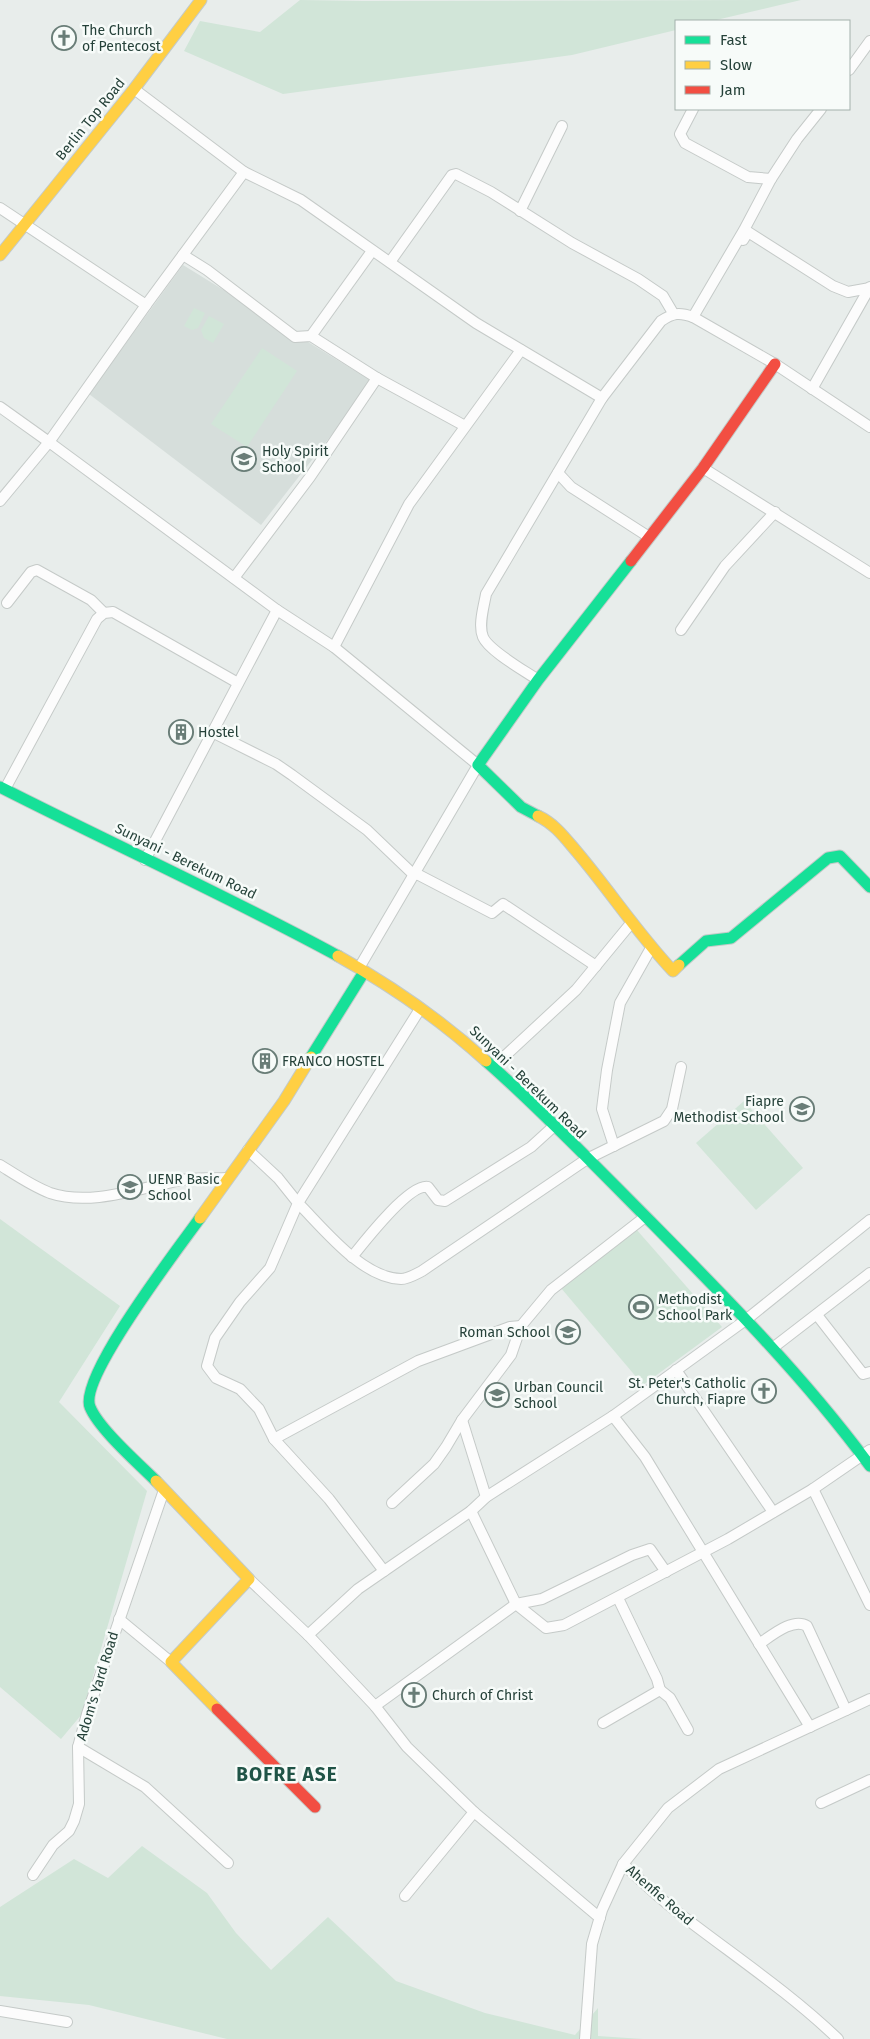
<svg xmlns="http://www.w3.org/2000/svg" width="870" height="2039" font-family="'Fira Sans',sans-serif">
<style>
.built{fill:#d6dedb}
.green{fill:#d1e5d8}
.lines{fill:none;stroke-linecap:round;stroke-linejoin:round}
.street-casing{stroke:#c5cac8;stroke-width:12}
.fast-casing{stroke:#c3cac8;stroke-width:13}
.slow-casing{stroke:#c3cac8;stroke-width:13}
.jam-casing{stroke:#c3cac8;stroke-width:13}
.street{stroke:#fcfcfc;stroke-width:10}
.fast{stroke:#16e098;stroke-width:11}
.slow{stroke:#ffcf43;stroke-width:11}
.jam{stroke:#f24e42;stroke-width:11}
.labels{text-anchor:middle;stroke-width:5;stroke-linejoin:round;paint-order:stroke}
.poi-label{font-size:14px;fill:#254139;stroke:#f7fbf9;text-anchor:start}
.street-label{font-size:14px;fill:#254139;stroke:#f7fbf9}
.district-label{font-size:19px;font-weight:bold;letter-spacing:1px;fill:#205447;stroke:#f7fbf9}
</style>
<rect width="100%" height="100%" fill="#e8edeb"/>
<!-- built -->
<path class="built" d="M183,265L373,382L261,525L89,394Z"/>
<!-- green -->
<g class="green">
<path d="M300,0L363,1L801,0L712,21H676V30L572,55L283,94L184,51L200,21L260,32Z"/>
<path d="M194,308L205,313L198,328L192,330L184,326Z"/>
<path d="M209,316L224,324L213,343L204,338L201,330Z"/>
<path d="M262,348L297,371L247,447L211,424Z"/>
<path d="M744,1101L803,1168L756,1210L696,1143Z"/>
<path d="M0,1219L120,1306L59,1402L147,1491L82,1714L61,1739L0,1687Z"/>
<path d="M636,1229L722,1327L643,1385L561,1288Z"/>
<path d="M142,1846L207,1893L236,1933L271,1970L328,1917L396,1981L485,2013L575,2035L598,2008V2036L643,2039H227L89,2005L0,1996V1907L74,1859L108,1878Z"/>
</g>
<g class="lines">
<defs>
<g id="street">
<path d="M849,70L870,41"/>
<path d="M134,89L244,172"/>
<path d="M693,109L680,134L685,143L748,177L771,179"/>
<path d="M0,208L146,305L49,442L0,407"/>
<path d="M520,211L562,126"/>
<path d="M743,240L748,232L833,286L848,292L870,288"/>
<path d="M183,255L207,270L295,337L311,336L377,378L465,426"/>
<path d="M390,262L452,175L456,174L491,192L572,243L638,279L663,296L673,313"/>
<path d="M146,305L244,172L301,200L476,323L602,398L661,321C673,313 679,312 693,317L775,364L870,427"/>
<path d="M693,317L744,230L771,179L797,139L821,109"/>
<path d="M311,336L372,251"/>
<path d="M812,389L870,287"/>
<path d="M703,468L870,573"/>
<path d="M558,473L571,487L649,537"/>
<path d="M0,501L49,442L277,610L334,647L478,765L359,968"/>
<path d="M234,578L310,477L377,378"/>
<path d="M7,603L31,572L37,570L91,600L104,613"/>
<path d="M681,630L725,566L775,512"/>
<path d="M334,647L409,504L521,350"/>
<path d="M538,680C525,671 489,651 483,637C478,625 484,606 486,594L602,398"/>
<path d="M212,732L276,764L292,775L367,830L414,875"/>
<path d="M5,789L97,619L104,613L113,612L238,683"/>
<path d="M145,860L277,610"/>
<path d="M415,873L492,913L503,904L596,966"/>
<path d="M420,1009L298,1203C324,1229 362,1278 401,1279C408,1279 416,1274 422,1271L587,1159L664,1121L672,1109L681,1067"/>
<path d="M493,1067L576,990L632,922"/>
<path d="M614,1146L602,1109L607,1070L620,1003L651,948"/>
<path d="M248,1150L278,1178L298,1203L270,1268L240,1302L215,1338L207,1366L216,1378L240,1389L259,1409L274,1439L329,1499L384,1571"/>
<path d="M0,1165C16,1175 32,1186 50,1193C92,1207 141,1187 182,1180C196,1177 213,1179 227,1178"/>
<path d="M352,1257C364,1242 410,1183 428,1187L438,1200L445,1201L531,1147L553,1127"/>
<path d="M817,1315L863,1374L870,1372"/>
<path d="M774,1347L870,1273"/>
<path d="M676,1370L773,1512"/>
<path d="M462,1420L486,1497"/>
<path d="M274,1439L418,1361L510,1327L521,1326"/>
<path d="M813,1489L870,1605"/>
<path d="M392,1503L434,1464L446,1447L462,1420L511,1355L521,1326L551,1290L645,1217"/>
<path d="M471,1511L516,1604L546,1628L564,1625L728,1539L813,1489L870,1450"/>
<path d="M249,1579L308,1635L375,1706"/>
<path d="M119,1619L171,1662"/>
<path d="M308,1635L358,1589L471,1511L486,1497L613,1416"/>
<path d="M759,1644C771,1636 793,1617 807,1626L846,1710"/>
<path d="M660,1690L670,1698L688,1730"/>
<path d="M603,1723L660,1690L657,1679L618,1598"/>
<path d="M810,1727L645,1457L613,1416L747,1319L870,1220"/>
<path d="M78,1747L145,1787L228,1863"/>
<path d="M821,1803L870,1780"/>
<path d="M474,1812L600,1918"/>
<path d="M33,1875L53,1845L69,1831L74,1821L79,1804L78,1747L87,1714L164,1490"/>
<path d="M405,1896L474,1812L407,1747L375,1706L516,1604L542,1599L632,1555L650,1549L666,1572"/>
<path d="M0,2011L67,2022"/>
<path d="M585,2039L592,1944L602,1910L623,1864"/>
<path d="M838,2039C789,1992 733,1955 680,1914C660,1899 641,1881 623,1864L668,1808L719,1769L870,1699"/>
</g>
<g id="fast">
<path d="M0,787C112,844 228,896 338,956"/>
<path d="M538,816L521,807L478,765L538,680L631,561"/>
<path d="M679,965L706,941L731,938L828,858L840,856L870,887"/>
<path d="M311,1057L364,972"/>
<path d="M486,1061C544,1112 598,1169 652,1223C729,1301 805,1378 870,1466"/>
<path d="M156,1481C138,1463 99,1429 90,1407C78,1378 180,1246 200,1218"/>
</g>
<g id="slow">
<path d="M0,255L134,89L201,0"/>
<path d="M538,816C555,824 565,838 577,852C610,891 638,934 673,971L679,965"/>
<path d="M338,956C390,985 442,1021 486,1061"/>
<path d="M200,1218L284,1101L311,1057"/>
<path d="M156,1481L249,1579L171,1662L217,1709"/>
</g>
<g id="jam">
<path d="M631,561L703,468L775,364"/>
<path d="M217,1709L315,1807"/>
</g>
</defs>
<!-- street casing -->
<use href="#street" class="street-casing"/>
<!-- fast casing -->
<use href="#fast" class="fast-casing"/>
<!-- slow casing -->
<use href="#slow" class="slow-casing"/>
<!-- jam casing -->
<use href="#jam" class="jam-casing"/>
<!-- street -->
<use href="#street" class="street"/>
<!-- fast -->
<use href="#fast" class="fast"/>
<!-- slow -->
<use href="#slow" class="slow"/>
<!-- jam -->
<use href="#jam" class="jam"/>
</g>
<!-- icons -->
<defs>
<symbol id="church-ring" viewBox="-11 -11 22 22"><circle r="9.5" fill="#f7fbf9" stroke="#697d77" stroke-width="1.5"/><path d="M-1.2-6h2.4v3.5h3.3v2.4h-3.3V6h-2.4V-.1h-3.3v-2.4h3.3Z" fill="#697d77"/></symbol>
<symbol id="school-ring" viewBox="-11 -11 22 22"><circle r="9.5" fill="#f7fbf9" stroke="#697d77" stroke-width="1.5"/><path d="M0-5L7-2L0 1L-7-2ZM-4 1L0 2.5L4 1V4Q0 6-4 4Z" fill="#697d77"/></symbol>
<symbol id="building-ring" viewBox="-11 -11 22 22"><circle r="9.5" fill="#f7fbf9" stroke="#697d77" stroke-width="1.5"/><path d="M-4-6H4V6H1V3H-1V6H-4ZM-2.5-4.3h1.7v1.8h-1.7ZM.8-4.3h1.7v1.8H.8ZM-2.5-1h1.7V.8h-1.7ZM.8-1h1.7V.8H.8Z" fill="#697d77"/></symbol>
<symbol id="stadium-ring" viewBox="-11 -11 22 22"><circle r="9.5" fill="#f7fbf9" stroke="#697d77" stroke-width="1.5"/><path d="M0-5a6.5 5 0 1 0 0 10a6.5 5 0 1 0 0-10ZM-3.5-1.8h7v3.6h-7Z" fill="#697d77"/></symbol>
</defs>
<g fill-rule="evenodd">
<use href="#church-ring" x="50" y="24" width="28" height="28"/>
<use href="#school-ring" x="230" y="445" width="28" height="28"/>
<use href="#building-ring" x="167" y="718" width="28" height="28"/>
<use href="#building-ring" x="251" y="1047" width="28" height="28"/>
<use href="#school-ring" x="788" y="1095" width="28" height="28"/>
<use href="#school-ring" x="116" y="1173" width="28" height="28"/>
<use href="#stadium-ring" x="627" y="1293" width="28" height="28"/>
<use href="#school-ring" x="554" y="1318" width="28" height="28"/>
<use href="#church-ring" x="750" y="1377" width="28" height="28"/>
<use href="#school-ring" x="483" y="1381" width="28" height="28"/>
<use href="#church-ring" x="400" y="1681" width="28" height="28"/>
</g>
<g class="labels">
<!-- poi labels -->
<g class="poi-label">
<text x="82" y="35">The Church<tspan x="82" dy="16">of Pentecost</tspan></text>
<text x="262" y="456">Holy Spirit<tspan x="262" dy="16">School</tspan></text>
<text x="198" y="737">Hostel</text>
<text x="282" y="1066">FRANCO HOSTEL</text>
<text x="784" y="1106" text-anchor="end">Fiapre<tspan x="784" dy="16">Methodist School</tspan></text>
<text x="148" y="1184">UENR Basic<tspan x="148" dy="16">School</tspan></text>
<text x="658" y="1304">Methodist<tspan x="658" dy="16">School Park</tspan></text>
<text x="550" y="1337" text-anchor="end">Roman School</text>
<text x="746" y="1388" text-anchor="end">St. Peter's Catholic<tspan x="746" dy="16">Church, Fiapre</tspan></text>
<text x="514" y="1392">Urban Council<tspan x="514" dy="16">School</tspan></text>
<text x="432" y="1700">Church of Christ</text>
</g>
<!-- street labels -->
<g class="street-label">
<text transform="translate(90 119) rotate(-51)" y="5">Berlin Top Road</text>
<text transform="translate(186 861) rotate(26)" y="5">Sunyani - Berekum Road</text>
<text transform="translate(528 1082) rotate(44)" y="5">Sunyani - Berekum Road</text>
<text transform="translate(97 1686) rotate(-73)" y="5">Adom's Yard Road</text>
<text transform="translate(660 1895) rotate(41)" y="5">Ahenfie Road</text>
</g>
<!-- district labels -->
<g class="district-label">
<text x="287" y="1781">BOFRE ASE</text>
</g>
</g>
<!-- legend -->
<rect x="675" y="20" width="175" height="90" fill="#f7fbf9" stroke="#a3b1ac"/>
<rect x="685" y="36" width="25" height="8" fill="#16e098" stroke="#a3b1ac"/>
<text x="720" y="45" font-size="15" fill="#254139">Fast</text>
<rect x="685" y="61" width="25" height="8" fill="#ffcf43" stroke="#a3b1ac"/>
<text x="720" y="70" font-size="15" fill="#254139">Slow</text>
<rect x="685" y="86" width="25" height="8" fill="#f24e42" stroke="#a3b1ac"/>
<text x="720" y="95" font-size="15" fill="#254139">Jam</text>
</svg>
